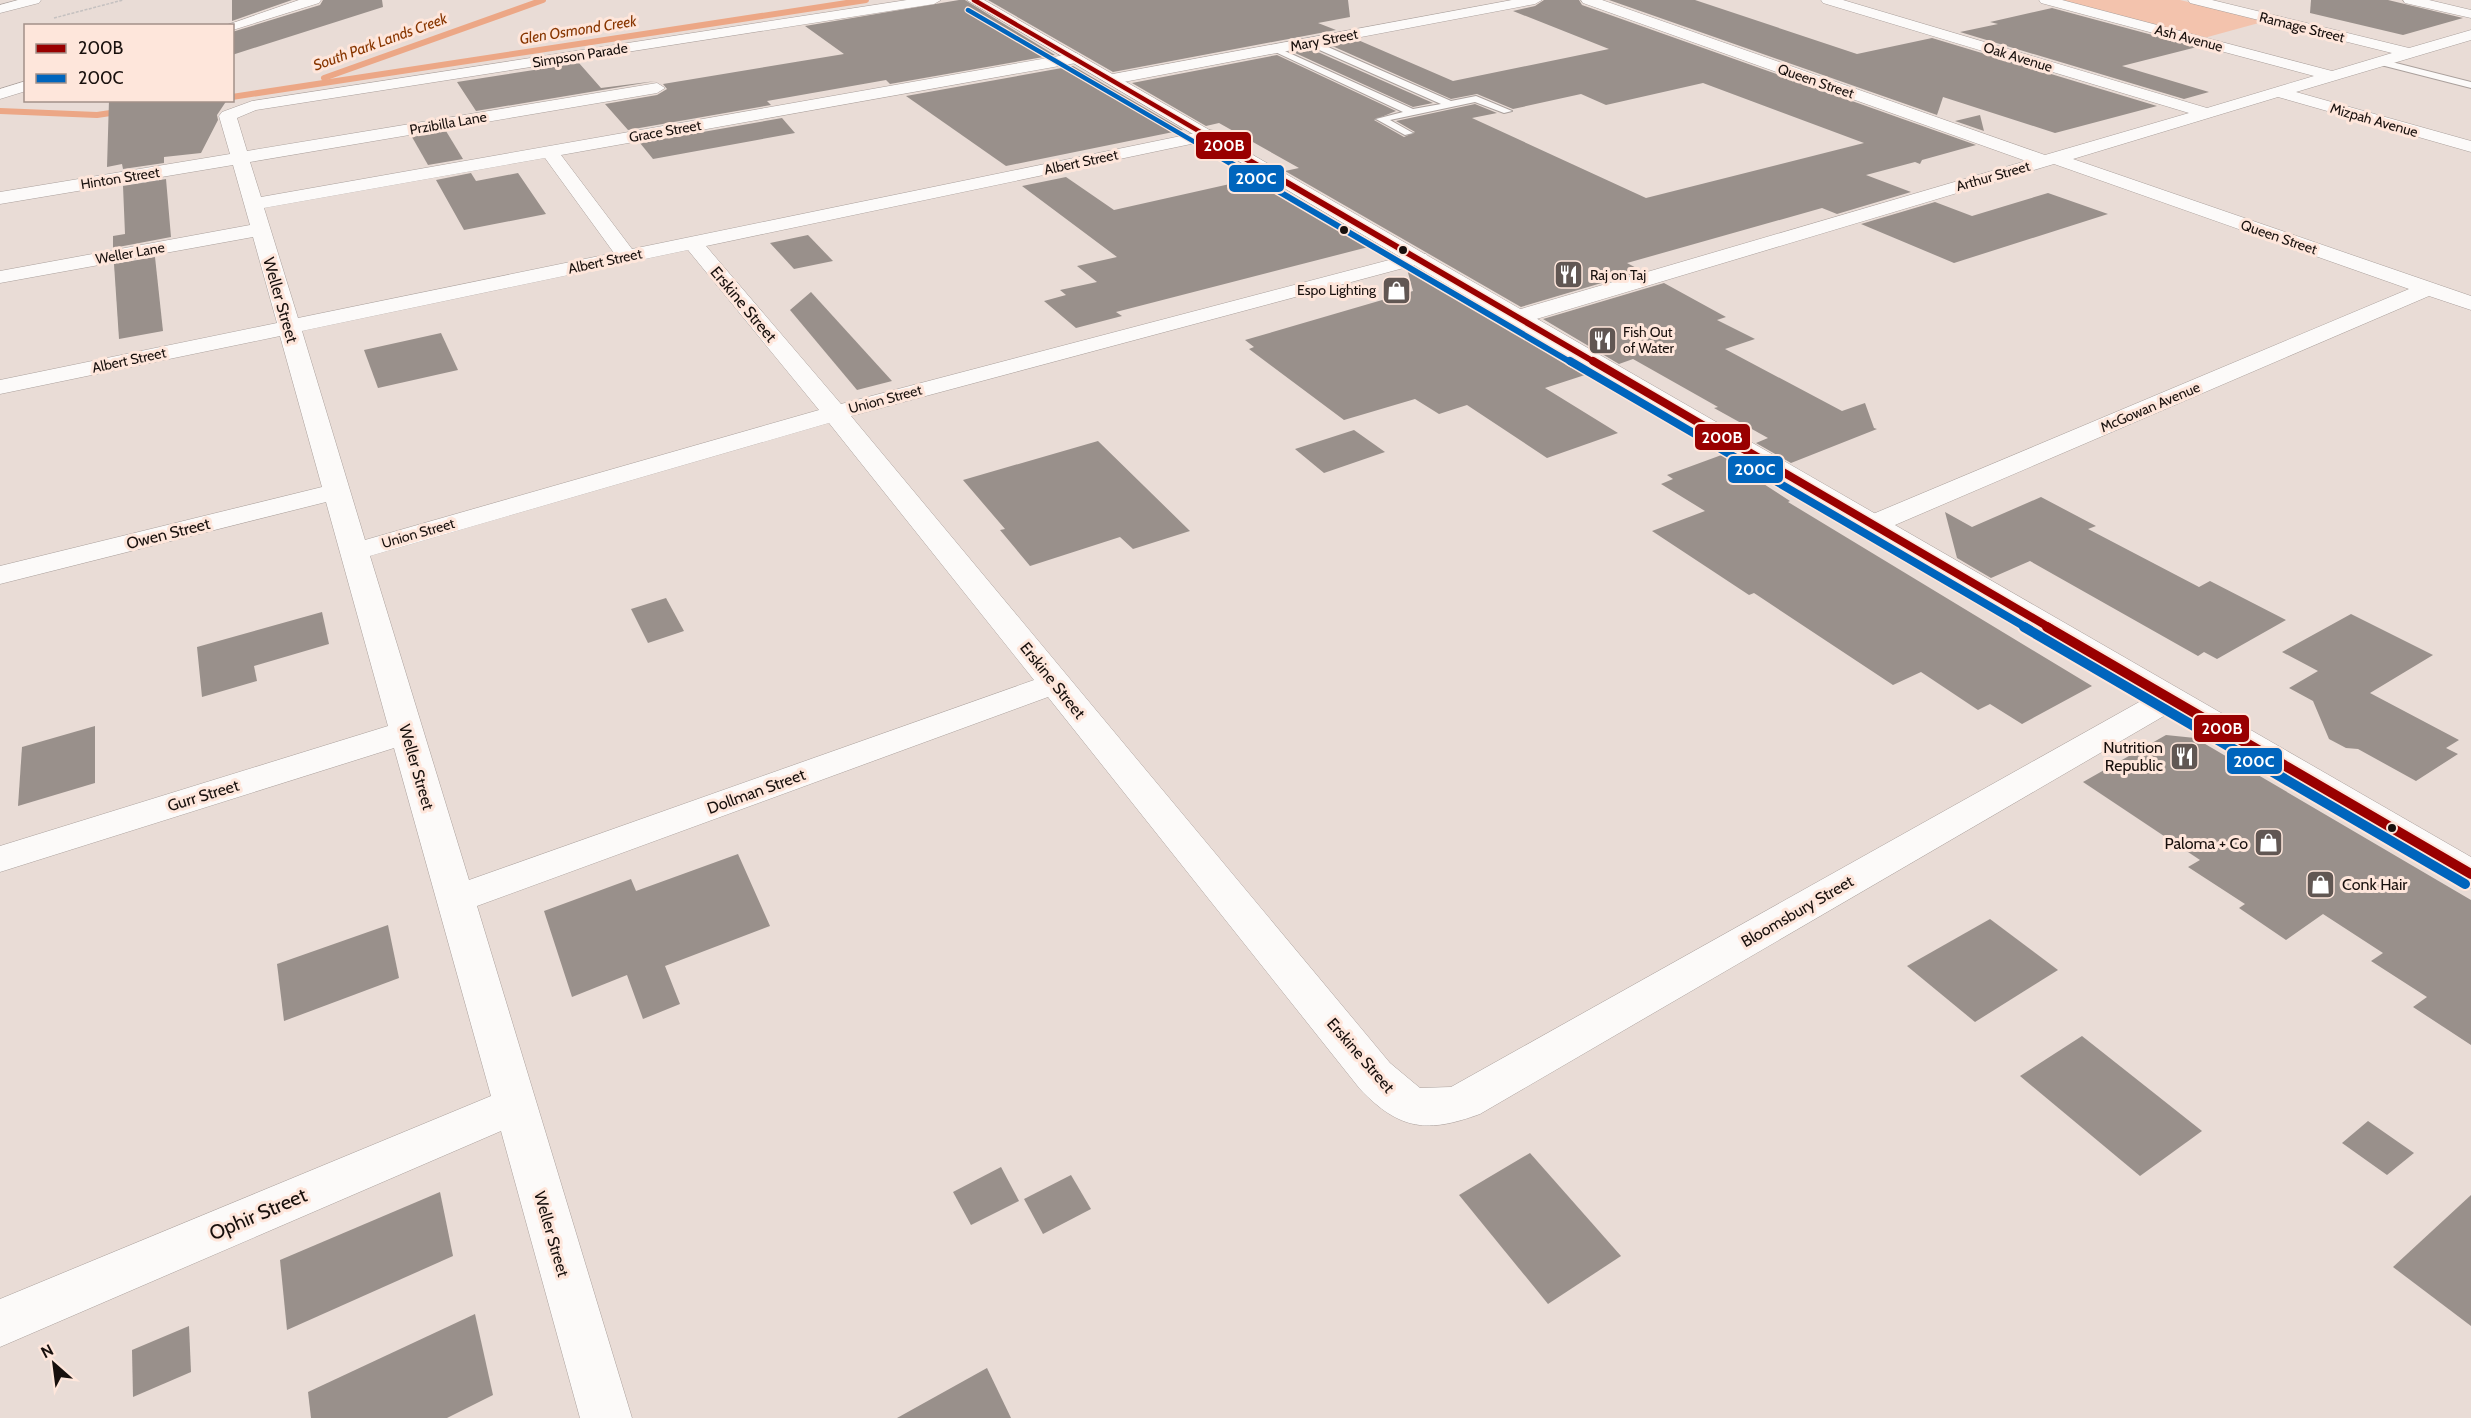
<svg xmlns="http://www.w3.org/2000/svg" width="2471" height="1418" font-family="Cabin,sans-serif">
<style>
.green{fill:#f3c3ad}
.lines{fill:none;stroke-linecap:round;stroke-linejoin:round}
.stream{stroke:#eca786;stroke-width:6}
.building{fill:#99908b}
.service-casing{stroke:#aaa09c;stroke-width:2}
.minor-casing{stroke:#aaa09c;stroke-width:1}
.secondary-casing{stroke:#aaa09c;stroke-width:1}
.path{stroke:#c5c1c0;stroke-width:1.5;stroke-dasharray:3 1.5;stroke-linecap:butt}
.service{fill:#fcfaf9;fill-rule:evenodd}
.minor{fill:#fcfaf9;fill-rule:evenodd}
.secondary{fill:#fcfaf9;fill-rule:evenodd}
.bus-1-far3-casing{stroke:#fee6db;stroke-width:7}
.bus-1-far2-casing{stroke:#fee6db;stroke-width:9}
.bus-1-far1-casing{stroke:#fee6db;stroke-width:11}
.bus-1-casing{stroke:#fee6db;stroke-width:14}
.bus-2-far3-casing{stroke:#fee6db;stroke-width:7}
.bus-2-far2-casing{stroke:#fee6db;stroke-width:9}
.bus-2-far1-casing{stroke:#fee6db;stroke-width:11}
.bus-2-casing{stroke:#fee6db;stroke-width:14}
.bus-1-far3{stroke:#900;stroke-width:4.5}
.bus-1-far2{stroke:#900;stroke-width:6}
.bus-1-far1{stroke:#900;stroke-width:8}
.bus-1{stroke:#900;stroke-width:10}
.bus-2-far3{stroke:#0065bd;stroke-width:4.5}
.bus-2-far2{stroke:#0065bd;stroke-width:6}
.bus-2-far1{stroke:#0065bd;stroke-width:8}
.bus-2{stroke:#0065bd;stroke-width:10}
.bus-dot{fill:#18100d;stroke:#fee6db;stroke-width:2}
.labels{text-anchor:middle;stroke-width:6;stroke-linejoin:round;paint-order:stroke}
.far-street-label{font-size:14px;fill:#18100d;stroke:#fee6db}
.far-poi-label{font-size:14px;fill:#18100d;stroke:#fee6db;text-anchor:start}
.far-water-label{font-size:15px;font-style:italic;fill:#883600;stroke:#fee6db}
.street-label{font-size:16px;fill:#18100d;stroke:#fee6db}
.poi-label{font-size:16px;fill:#18100d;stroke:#fee6db;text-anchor:end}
.near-street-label{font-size:20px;fill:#18100d;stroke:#fee6db}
.line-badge{stroke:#fee6db;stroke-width:2}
.badge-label{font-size:16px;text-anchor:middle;font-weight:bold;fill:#fff}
</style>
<rect width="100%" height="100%" fill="#e9dcd6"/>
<!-- green -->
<path class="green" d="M2062,0H2180L2266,21L2204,38Z"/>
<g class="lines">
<!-- stream -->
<g class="stream">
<path d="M324,78L543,0"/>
<path d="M232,97L866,0"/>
<path d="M0,111L97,115L124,111"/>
</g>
</g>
<!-- building -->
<g class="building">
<path d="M232,0H292L232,21Z"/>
<path d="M323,0H382L383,7L232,55V32L320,5Z"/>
<path d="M959,0H965L1055,55L890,84L886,80L767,101L771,105L628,130L605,104L657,95L667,89L663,84L844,54L805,26Z"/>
<path d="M988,0H1348L1350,17L1318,23L1336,30L1113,72Z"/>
<path d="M1544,0H1579L1582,5L1976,145L1922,160L1920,164L1915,162L1866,175L1911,192L1837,214L1822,208L1627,263L1642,271L1521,307L1285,171L1299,168L1219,123L1206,126L1132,83L1277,55L1396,111L1374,120L1404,137L1415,132L1396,121L1475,104L1497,113L1472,118L1646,198L1864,143L1703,83L1606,105L1581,94L1513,109L1477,94L1451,99L1330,45L1358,40L1453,81L1609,49L1513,11L1535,6Z"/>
<path d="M1609,0H1695L1857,54L1932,38L2157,106L2055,133L1943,97L1937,115Z"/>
<path d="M2311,0H2388L2463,18L2403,35L2310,13Z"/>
<path d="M2052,8L2197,47L2122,66L2209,92L2184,99L1960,32L1998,24L1990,22Z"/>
<path d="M1311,49L1433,103L1413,107L1293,52Z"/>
<path d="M579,63L601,88L656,81L476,111L457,82Z"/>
<path d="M1073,66L1183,130L1006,166L906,96Z"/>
<path d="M109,100H227L217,115L218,120L201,153L164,157V163L123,169L122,164L107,167Z"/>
<path d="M1980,115L1984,131L1955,121Z"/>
<path d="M782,118L795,133L653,159L640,143Z"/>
<path d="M446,131L463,159L428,165L412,137Z"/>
<path d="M471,173L476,181L518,173L546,214L464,230L436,180Z"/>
<path d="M1066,177L1114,210L1261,177L1376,245L1116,312L1122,316L1076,328L1044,301L1066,295L1060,290L1097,282L1077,266L1117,257L1022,186Z"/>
<path d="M166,179L171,237L113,248V236L125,234L123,186Z"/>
<path d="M2048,193L2108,214L1954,263L1861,224L1935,202L1972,216Z"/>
<path d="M808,235L833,261L794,269L770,243Z"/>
<path d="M155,257L163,331L119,339L114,264Z"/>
<path d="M1414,268L1505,324L1591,373L1545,388L1618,433L1547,458L1467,405L1439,414L1415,399L1344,420L1249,349L1254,347L1245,340L1413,291L1407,269Z"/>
<path d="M1664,283L1726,317L1717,320L1755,339L1725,349L1842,411L1865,403L1874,428L1877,429L1791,463L1756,443L1768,438L1714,408L1718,407L1633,359L1619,364L1543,319Z"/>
<path d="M811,292L892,381L857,390L790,310Z"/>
<path d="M441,333L458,370L378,388L364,350Z"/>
<path d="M1354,430L1385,452L1324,473L1295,449Z"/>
<path d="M1098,441L1190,531L1133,549L1120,537L1030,566L1000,530L1005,529L963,480Z"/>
<path d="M1727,453L1762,474L1753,477L1790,501L1788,502L2092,686L2022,724L1990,704L1978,710L1921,672L1893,685L1754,593L1749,595L1652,531L1705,511L1661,484L1673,479L1667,475Z"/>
<path d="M2041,497L2096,526L2088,529L2199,587L2210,581L2286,620L2217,659L2204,652L2198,656L2030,561L1991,578L1957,558L1945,512L1972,527Z"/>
<path d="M666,598L684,631L648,643L631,609Z"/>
<path d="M322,612L329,644L254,666L257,681L202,697L197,647Z"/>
<path d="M2351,614L2433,655L2370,693L2459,740L2446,748L2458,754L2416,781L2358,749L2346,748L2329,739L2313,701L2289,688L2318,671L2282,652Z"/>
<path d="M95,726V783L18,806L22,747Z"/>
<path d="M2166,735L2195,738L2471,900V1045L2413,1007L2427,997L2371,961L2383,953L2323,914L2286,940L2239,908L2245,904L2188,867L2200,860L2083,782Z"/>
<path d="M738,854L770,926L665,966L680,1004L643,1019L627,975L572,997L544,911L631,879L636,891Z"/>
<path d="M1990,919L2058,970L1975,1022L1907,966Z"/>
<path d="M388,925L399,978L284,1021L277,964Z"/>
<path d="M2082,1036L2202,1131L2140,1176L2020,1076Z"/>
<path d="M2368,1121L2414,1153L2387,1175L2342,1143Z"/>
<path d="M1530,1153L1621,1256L1548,1304L1459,1195Z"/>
<path d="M1001,1167L1019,1201L971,1225L953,1192Z"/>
<path d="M1071,1175L1091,1209L1043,1234L1024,1199Z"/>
<path d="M440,1192L453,1256L287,1330L280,1260Z"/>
<path d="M2471,1195V1326L2393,1267Z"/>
<path d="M475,1314L493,1395L447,1418H311L308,1392Z"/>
<path d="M189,1326L191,1372L133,1397L132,1350Z"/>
<path d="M987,1368L1011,1418H897Z"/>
</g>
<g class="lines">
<defs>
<g id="service">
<path d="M1306,40H1312L1451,101L1476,96L1512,111L1504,113L1475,102L1390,120L1413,133L1405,135L1376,119L1403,112L1269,49L1276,47L1413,109L1441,104L1306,44Z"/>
<path d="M2380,59L2471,82V88L2377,64Z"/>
</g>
<g id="minor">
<path d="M18,0H41L39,3L0,13V5Z"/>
<path d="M299,0H321L319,3L236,29L232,30V26H224Z"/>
<path d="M907,0H941L934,4L256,110L237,118L247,151L657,83L665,88L657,93L250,162L261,197L1076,53L1084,58L1076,63L561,155L632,249L1210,130L1216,131L1219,135L1216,139L1210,140L706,246L841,404L1412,254H1426L1429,258L1426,262L851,416L1390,1063L1420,1088L1451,1087L2157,692L2169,689L2181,692L2185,699L2181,706L1480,1114C1428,1133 1400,1131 1360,1089L1048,697L477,906L632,1418H580L501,1131L0,1347V1299L491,1096L394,748L0,872V846L388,726L326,502L0,584V566L322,487L280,336L0,394V380L277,323L253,237L0,283V271L250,225L233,165L0,204V192L230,154L219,116L222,112L252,101ZM545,158L614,253L298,318L264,208ZM688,250L819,410L365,540L302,331ZM829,423L1034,680L469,880L370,556Z"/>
<path d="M1512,0H1542L1535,4L1113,84L1105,79L1113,74Z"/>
<path d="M1581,0H1602L2045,155L2189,113L1823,3L1821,0H1843L2207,108L2314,76L2041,3L2039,0H2062L2332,71L2392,53L2190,3L2188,0H2212L2409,48L2471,30V40L2296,92L2471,141V152L2278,97L2073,159L2471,296V310L2429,296L1881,531L1871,533L1861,531L1857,525L1861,519L2409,289L2054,164L1523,323H1507L1504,318L1507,313L2026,161L1583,3Z"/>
<path d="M2403,0H2429L2471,10V18L2405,3Z"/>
<path d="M26,81V91L0,99V89Z"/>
</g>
<path id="secondary" d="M967,0H984L2471,857V888L2458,884Z"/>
</defs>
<!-- service casing -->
<use href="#service" class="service-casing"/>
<!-- minor casing -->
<use href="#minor" class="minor-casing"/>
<!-- secondary casing -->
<use href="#secondary" class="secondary-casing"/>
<!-- path -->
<path class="path" d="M54,18L123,0"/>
<!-- service -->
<use href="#service" class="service"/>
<!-- minor -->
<use href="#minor" class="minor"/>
<!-- secondary -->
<use href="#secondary" class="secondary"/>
<defs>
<path id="bus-1-far3" d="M974,0L1245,158"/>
<path id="bus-1-far2" d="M1243,157L1596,363"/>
<path id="bus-1-far1" d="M1593,361L2050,628"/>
<path id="bus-1" d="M2047,627L2471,874"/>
<path id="bus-2-far3" d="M968,10L1222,158"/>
<path id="bus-2-far2" d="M1220,157L1572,363"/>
<path id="bus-2-far1" d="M1570,361L2027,628"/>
<path id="bus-2" d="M2024,627L2465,884"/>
</defs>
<!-- bus-1-far3 casing -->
<use href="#bus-1-far3" class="bus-1-far3-casing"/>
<!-- bus-1-far2 casing -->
<use href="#bus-1-far2" class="bus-1-far2-casing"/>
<!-- bus-1-far1 casing -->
<use href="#bus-1-far1" class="bus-1-far1-casing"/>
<!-- bus-1 casing -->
<use href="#bus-1" class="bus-1-casing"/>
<!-- bus-2-far3 casing -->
<use href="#bus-2-far3" class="bus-2-far3-casing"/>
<!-- bus-2-far2 casing -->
<use href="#bus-2-far2" class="bus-2-far2-casing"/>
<!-- bus-2-far1 casing -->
<use href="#bus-2-far1" class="bus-2-far1-casing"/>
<!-- bus-2 casing -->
<use href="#bus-2" class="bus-2-casing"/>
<!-- bus-1-far3 -->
<use href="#bus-1-far3" class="bus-1-far3"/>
<!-- bus-1-far2 -->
<use href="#bus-1-far2" class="bus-1-far2"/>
<!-- bus-1-far1 -->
<use href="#bus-1-far1" class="bus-1-far1"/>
<!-- bus-1 -->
<use href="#bus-1" class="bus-1"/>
<!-- bus-2-far3 -->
<use href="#bus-2-far3" class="bus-2-far3"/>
<!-- bus-2-far2 -->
<use href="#bus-2-far2" class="bus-2-far2"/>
<!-- bus-2-far1 -->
<use href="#bus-2-far1" class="bus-2-far1"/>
<!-- bus-2 -->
<use href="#bus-2" class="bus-2"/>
</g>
<!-- icons -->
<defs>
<symbol id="restaurant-square" viewBox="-11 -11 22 22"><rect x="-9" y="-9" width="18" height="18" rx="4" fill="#615753" stroke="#fee6db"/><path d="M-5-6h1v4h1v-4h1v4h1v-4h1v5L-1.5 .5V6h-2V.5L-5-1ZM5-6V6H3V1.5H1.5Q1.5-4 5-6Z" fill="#fff"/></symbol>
<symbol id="shop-square" viewBox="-11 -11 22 22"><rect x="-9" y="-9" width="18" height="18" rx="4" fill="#615753" stroke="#fee6db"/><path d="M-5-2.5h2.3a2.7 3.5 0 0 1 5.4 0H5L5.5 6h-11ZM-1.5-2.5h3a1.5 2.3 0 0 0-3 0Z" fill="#fff"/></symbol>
</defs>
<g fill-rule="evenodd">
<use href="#restaurant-square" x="1552" y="258" width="33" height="33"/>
<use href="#shop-square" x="1380" y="274" width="33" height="33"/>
<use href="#restaurant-square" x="1586" y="324" width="33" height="33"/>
<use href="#restaurant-square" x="2168" y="740" width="33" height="33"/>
<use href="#shop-square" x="2252" y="826" width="33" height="33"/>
<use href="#shop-square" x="2304" y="868" width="33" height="33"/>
</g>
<!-- markers -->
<g class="bus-dot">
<circle cx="1344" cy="230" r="5"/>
<circle cx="1403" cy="250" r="5"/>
<circle cx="2392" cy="828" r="5"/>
</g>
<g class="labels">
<!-- far-street labels -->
<g class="far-street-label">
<text transform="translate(2302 27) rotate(14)" y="5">Ramage Street</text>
<text transform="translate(2189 38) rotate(15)" y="5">Ash Avenue</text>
<text transform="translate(1324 40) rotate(-11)" y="5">Mary Street</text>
<text transform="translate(580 55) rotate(-9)" y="5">Simpson Parade</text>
<text transform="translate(2018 57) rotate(17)" y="5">Oak Avenue</text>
<text transform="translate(1816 81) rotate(19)" y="5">Queen Street</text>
<text transform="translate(2374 120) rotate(16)" y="5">Mizpah Avenue</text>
<text transform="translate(448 123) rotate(-10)" y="5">Przibilla Lane</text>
<text transform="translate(665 131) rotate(-10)" y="5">Grace Street</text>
<text transform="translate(1081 162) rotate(-12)" y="5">Albert Street</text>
<text transform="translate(1993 176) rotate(-16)" y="5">Arthur Street</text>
<text transform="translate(120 178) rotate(-9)" y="5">Hinton Street</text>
<text transform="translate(2279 237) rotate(19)" y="5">Queen Street</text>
<text transform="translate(130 253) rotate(-10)" y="5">Weller Lane</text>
<text transform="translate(605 261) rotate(-12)" y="5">Albert Street</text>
<text transform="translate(129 360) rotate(-12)" y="5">Albert Street</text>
<text transform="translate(885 399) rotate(-15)" y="5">Union Street</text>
<text transform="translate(2150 407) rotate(-23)" y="5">McGowan Avenue</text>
<text transform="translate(418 533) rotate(-16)" y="5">Union Street</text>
</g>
<!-- far-poi labels -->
<g class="far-poi-label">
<text x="1590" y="280">Raj on Taj</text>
<text x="1376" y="295" text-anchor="end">Espo Lighting</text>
<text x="1623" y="337">Fish Out<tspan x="1623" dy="16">of Water</tspan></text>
</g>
<!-- far-water labels -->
<g class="far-water-label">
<text transform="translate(578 30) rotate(-9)" y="5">Glen Osmond Creek</text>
<text transform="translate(380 42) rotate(-20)" y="5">South Park Lands Creek</text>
</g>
<!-- street labels -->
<g class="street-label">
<text transform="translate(281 300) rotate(74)" y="6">Weller Street</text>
<text transform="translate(744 304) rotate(50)" y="6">Erskine Street</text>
<text transform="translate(168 533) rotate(-14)" y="6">Owen Street</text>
<text transform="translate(1053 680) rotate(51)" y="6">Erskine Street</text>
<text transform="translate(417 767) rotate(74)" y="6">Weller Street</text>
<text transform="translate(756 791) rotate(-20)" y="6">Dollman Street</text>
<text transform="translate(203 795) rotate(-17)" y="6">Gurr Street</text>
<text transform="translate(1797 911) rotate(-30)" y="6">Bloomsbury Street</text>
<text transform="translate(1361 1055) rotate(49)" y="6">Erskine Street</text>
<text transform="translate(552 1234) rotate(74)" y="6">Weller Street</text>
</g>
<!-- poi labels -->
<g class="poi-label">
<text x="2163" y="753">Nutrition<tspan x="2163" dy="18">Republic</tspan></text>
<text x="2248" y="849">Paloma + Co</text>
<text x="2342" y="890" text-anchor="start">Conk Hair</text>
</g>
<!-- near-street labels -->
<g class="near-street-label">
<text transform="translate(258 1214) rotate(-23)" y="7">Ophir Street</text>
</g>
</g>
<g class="line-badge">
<rect x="1195" y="131" width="57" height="29" rx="6" fill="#900"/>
<rect x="1228" y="164" width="57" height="29" rx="6" fill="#0065bd"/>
<rect x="1694" y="423" width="57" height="28" rx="6" fill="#900"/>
<rect x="1727" y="455" width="57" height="29" rx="6" fill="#0065bd"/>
<rect x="2193" y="714" width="57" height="29" rx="6" fill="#900"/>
<rect x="2226" y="747" width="57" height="28" rx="6" fill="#0065bd"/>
</g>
<g class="badge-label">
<text x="1224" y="151">200B</text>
<text x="1256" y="184">200C</text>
<text x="1722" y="443">200B</text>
<text x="1755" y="475">200C</text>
<text x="2222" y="734">200B</text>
<text x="2254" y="767">200C</text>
</g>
<!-- legend -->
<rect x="24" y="24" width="210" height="78" fill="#fee6db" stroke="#a29089" stroke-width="1.5"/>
<rect x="36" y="44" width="30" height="9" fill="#990000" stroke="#a29089" stroke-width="1.5"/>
<text x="78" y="54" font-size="18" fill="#18100d">200B</text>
<rect x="36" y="74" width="30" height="9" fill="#0065bd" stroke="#a29089" stroke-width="1.5"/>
<text x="78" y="84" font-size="18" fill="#18100d">200C</text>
<!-- north arrow -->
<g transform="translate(54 1364) rotate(332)" stroke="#fee6db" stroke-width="4.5" paint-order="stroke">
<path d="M0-4.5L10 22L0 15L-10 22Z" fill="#18100d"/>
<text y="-9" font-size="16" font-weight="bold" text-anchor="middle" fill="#18100d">N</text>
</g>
</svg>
